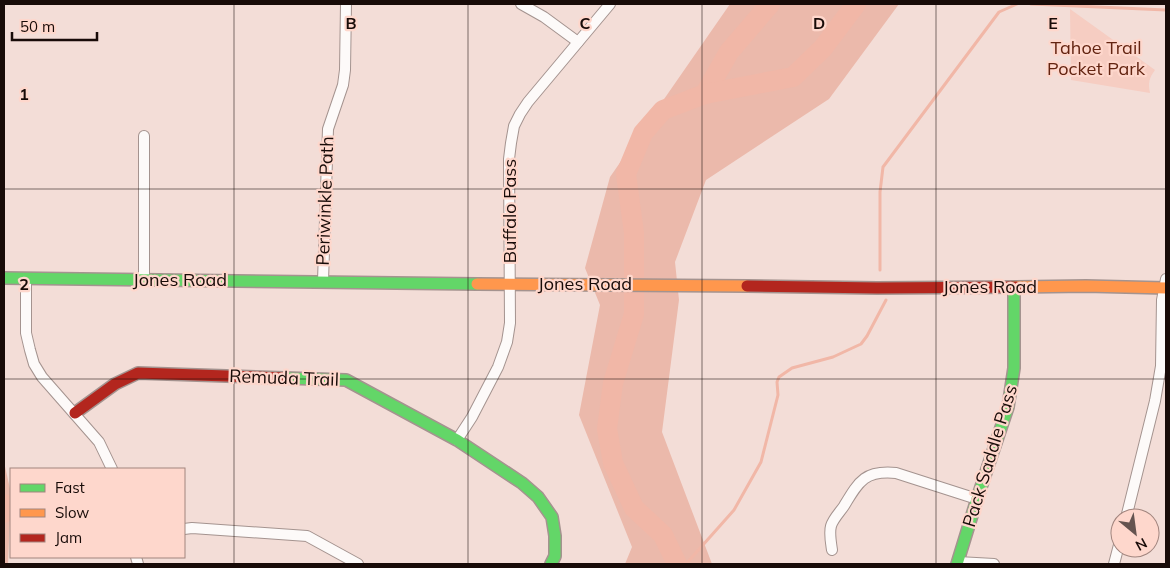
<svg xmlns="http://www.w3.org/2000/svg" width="1170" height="568" font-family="Mulish,sans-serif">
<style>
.green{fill:#f6cdc2}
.forest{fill:#ebb9ab}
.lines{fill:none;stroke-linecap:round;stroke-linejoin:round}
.stream{stroke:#f1b7a7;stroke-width:3}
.river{stroke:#f1b7a7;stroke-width:20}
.street-casing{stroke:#a4938f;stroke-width:12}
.fast-casing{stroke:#a4938f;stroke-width:14}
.slow-casing{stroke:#a4938f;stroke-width:14}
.jam-casing{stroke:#a4938f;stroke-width:14}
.street{stroke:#fdfaf9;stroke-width:10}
.fast{stroke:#63d668;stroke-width:11}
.slow{stroke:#ff974d;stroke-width:11}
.jam{stroke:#b3261e;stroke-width:11}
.grid{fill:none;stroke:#180b08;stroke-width:1;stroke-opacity:0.55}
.labels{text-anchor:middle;stroke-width:4.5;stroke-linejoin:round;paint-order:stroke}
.park-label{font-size:18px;fill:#632310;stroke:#fed7cc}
.street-label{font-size:18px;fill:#180b08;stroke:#fed7cc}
.grid-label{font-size:16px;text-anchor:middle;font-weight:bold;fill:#180b08;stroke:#fed7cc;stroke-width:4.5;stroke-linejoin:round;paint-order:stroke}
</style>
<rect width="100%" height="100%" fill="#f3ddd7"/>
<!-- green -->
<path class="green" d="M1070,9L1155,70C1149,78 1148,83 1150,93L1071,80Z"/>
<!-- forest -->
<g class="forest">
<path d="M730,4H899L829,99L706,180L675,262L679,300L662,432L712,564H625L632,547L579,415L600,305L585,268L610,177Z"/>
<path d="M4,462L11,493L8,564H4Z"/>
</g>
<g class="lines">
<!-- stream -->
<g class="stream">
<path d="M1031,4L1166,10"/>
<path d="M880,270V192L883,167L999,12L1017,4"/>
<path d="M686,564L734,510L761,462L778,395L777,382L779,377L792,368L833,357L861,344L867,336L886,300"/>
</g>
<!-- river -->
<g class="river">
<path d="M705,94L729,52L770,4"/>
<path d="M4,504V513"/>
<path d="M677,564L663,535L634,508L613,463L607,429L613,383L634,314V233L626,174L643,133L663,110L705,94L793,77L823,48L856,4"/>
</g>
<defs>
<g id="street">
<path d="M521,4L544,17L578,42"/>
<path d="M144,136V280"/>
<path d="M26,279V333L30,350L34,364L42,377L99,442L112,469"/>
<path d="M323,281L328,129L343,85L345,70L346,4"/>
<path d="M457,440L472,417L498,367L507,342L510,323L509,159L511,143L514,126L520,114L528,102L610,4"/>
<path d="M1126,518L1155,401L1161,366L1162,300L1166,279"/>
<path d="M184,529L192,528L307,536L358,564"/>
<path d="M832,550C831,543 829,533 831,526C833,519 840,512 844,506C859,481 865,470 896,473L977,499"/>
<path d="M136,557L138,564"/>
<path d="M958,562L994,564"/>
<path d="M1114,564L1120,541"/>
</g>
<g id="fast">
<path d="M4,278L477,284"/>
<path d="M285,378L346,380L457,440L522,483L538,497L552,517L555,536V556L551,564"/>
<path d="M957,564L977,499L1008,407L1014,368V287"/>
</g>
<g id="slow">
<path d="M477,284L747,286"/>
<path d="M1016,287L1086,286L1166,288"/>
</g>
<g id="jam">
<path d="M747,286L877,288L1016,287"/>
<path d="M75,413L115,384L138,373L285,378"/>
</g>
</defs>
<!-- street casing -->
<use href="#street" class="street-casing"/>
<!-- fast casing -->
<use href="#fast" class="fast-casing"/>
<!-- slow casing -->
<use href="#slow" class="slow-casing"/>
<!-- jam casing -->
<use href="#jam" class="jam-casing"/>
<!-- street -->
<use href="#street" class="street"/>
<!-- fast -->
<use href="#fast" class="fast"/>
<!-- slow -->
<use href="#slow" class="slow"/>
<!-- jam -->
<use href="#jam" class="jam"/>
</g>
<!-- grid -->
<path class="grid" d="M234,4V564M468,4V564M702,4V564M936,4V564M4,189H1166M4,379H1166"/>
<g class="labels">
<!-- park labels -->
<g class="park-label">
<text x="1096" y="54">Tahoe Trail<tspan x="1096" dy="21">Pocket Park</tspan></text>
</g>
<!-- street labels -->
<g class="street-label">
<text transform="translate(325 201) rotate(-88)" y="6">Periwinkle Path</text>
<text transform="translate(510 211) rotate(-90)" y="6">Buffalo Pass</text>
<text x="180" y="286">Jones Road</text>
<text x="585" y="290">Jones Road</text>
<text x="990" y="293">Jones Road</text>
<text transform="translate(284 378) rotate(2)" y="6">Remuda Trail</text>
<text transform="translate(990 456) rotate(-73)" y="6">Pack Saddle Pass</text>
</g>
</g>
<g class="grid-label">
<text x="351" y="29">B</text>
<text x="585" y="29">C</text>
<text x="819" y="29">D</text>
<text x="1053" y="29">E</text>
<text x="24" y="100">1</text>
<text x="24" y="290">2</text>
</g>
<!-- border -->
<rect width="1170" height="568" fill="none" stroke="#180b08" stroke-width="10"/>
<!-- legend -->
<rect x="10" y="468" width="175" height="90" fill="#fed7cc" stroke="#a2857e"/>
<rect x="20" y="484" width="25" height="8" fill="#63d668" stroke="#a2857e"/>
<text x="55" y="493" font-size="15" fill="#180b08">Fast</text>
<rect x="20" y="509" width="25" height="8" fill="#ff974d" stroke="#a2857e"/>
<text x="55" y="518" font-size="15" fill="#180b08">Slow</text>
<rect x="20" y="534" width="25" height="8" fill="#b3261e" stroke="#a2857e"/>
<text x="55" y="543" font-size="15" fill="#180b08">Jam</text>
<!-- north arrow -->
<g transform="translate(1135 533) rotate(151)"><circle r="24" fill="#fed7cc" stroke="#a2857e"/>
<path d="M0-4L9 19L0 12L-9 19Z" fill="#655450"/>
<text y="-8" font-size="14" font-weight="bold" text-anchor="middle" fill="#180b08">N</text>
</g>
<!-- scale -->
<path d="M12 32v8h85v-8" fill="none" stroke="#180b08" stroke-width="2.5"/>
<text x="20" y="32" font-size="15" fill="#180b08" stroke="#fed7cc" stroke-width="4" paint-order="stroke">50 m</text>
</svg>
